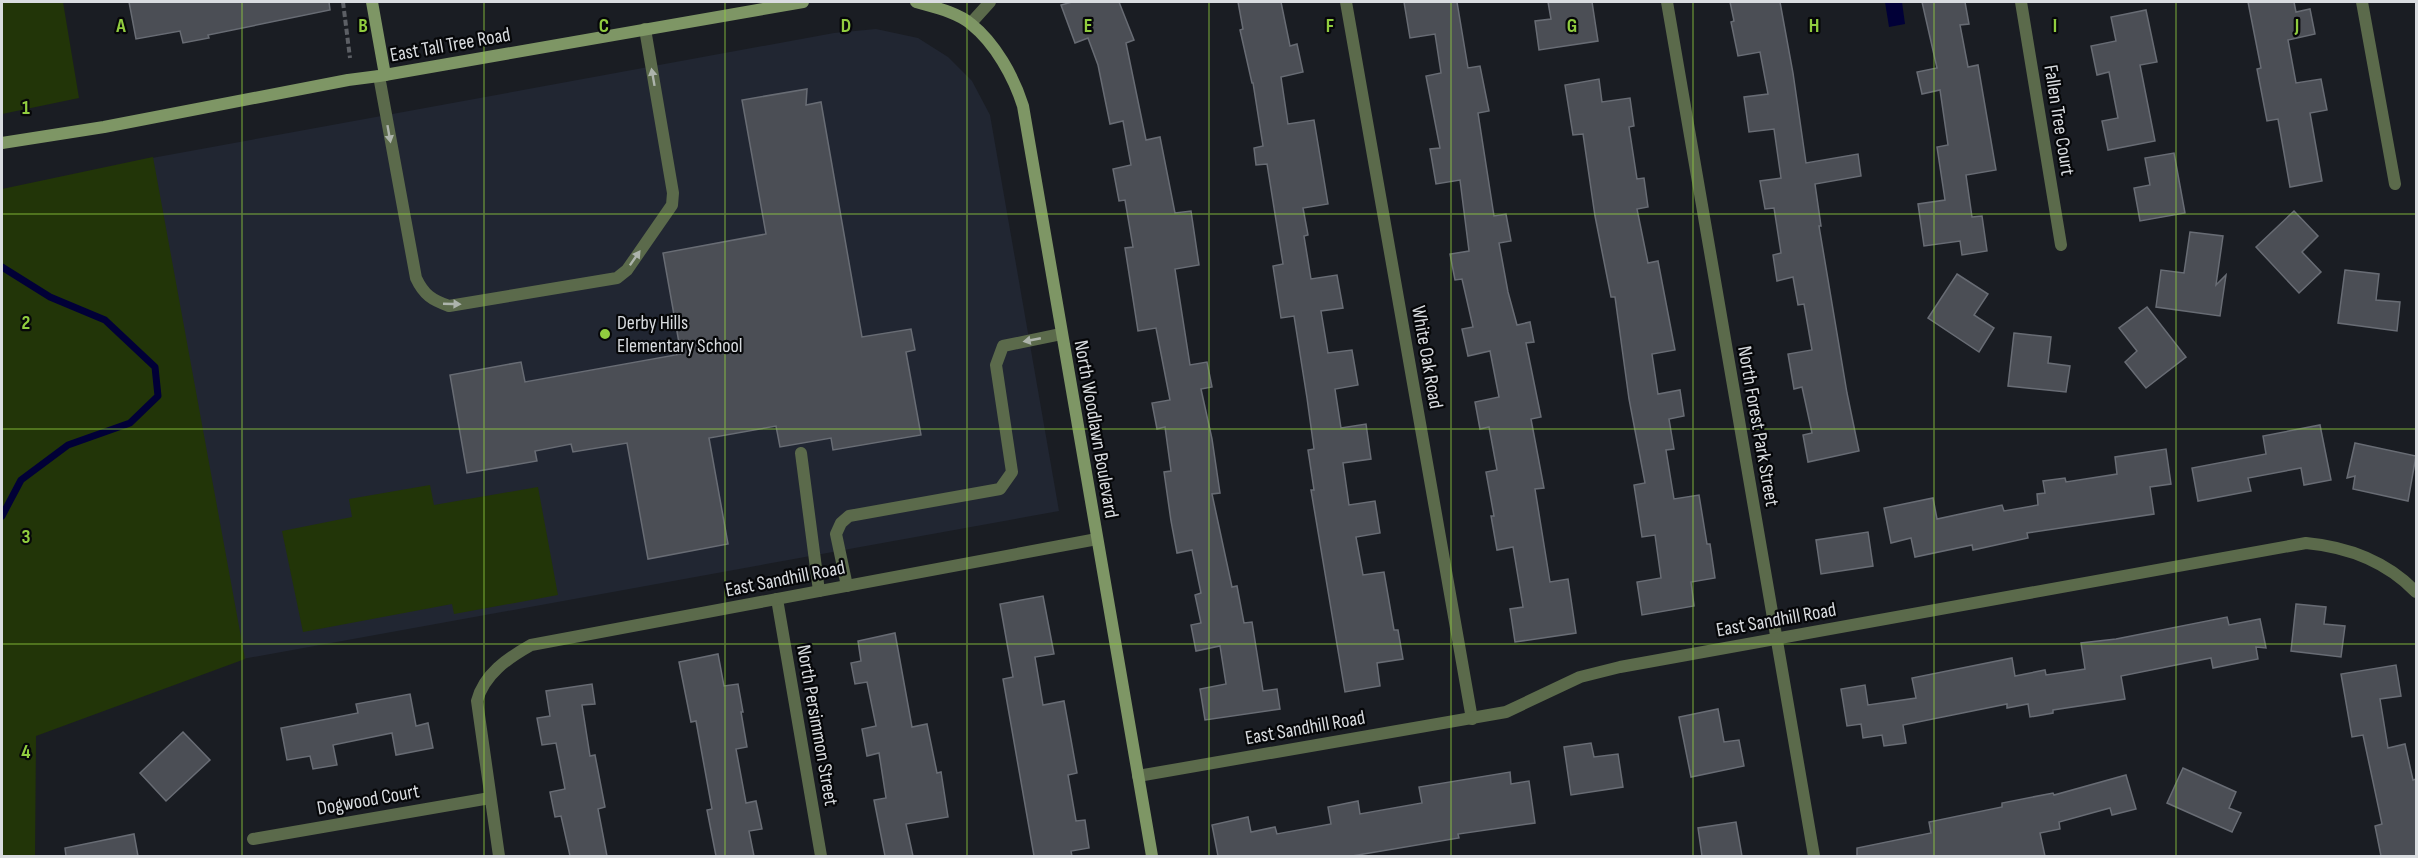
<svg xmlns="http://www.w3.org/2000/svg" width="2418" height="858" font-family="'Sofia Sans Condensed',sans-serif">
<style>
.built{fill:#212632}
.green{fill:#223508}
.water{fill:#010037}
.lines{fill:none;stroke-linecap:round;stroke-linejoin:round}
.stream{stroke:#010037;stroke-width:7}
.building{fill:#4b4e55;stroke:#686c74;stroke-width:1.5}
.path{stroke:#5c5f65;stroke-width:4;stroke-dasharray:6 3;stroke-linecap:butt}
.lane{stroke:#5b6a4b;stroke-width:12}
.street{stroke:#5b6a4b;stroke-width:12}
.secondary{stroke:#7e9665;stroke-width:12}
.oneway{fill:#adb4ac}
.grid{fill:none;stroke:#91cd3f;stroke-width:1.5;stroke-opacity:0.55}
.poi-dot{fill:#91cd3f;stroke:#060709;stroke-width:2}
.labels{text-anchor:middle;stroke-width:4.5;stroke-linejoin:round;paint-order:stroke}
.street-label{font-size:20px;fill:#d9dce0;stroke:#060709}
.poi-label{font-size:20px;fill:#d9dce0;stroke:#060709;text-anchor:start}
.grid-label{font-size:20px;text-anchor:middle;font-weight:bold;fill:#91cd3f;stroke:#060709;stroke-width:4.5;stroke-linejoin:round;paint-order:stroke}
</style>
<rect width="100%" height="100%" fill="#1a1d23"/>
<!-- built -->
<path class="built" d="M876,29L918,38L948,57L972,81L990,115L1059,511L237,660L152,158L834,33Z"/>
<!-- green -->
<g class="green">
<path d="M2,2H63L79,98L2,114Z"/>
<path d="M153,157L245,659L36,736L35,856H2V189Z"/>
<path d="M430,485L434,505L538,487L558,595L454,614L452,604L303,632L282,531L352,517L349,499Z"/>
</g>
<!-- water -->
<path class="water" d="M1885,2H1902L1905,24L1889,27Z"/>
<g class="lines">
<!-- stream -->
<path class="stream" d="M2,267L50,297L105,320L155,367L158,396L130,423L68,445L21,480L2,516"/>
</g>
<!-- building -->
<g class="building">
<path d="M129,2H329L330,10L208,35L209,38L183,43L180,31L136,39Z"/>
<path d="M1072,2H1119L1134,40L1126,43L1146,140L1160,137L1175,213L1191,211L1199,265L1175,269L1190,365L1207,362L1212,387L1201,389L1212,439L1220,493L1212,494L1232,587L1237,586L1244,623L1252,622L1263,691L1277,689L1280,709L1205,720L1200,689L1226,684L1220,646L1196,651L1191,625L1201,623L1195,595L1201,593L1192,550L1177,553L1171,521L1164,472L1171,471L1165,427L1157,429L1152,403L1170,400L1156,328L1138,331L1125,248L1133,247L1125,200L1119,201L1113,169L1131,165L1123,121L1110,124L1098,65L1088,38L1075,43L1061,5Z"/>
<path d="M1238,2H1281L1290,46L1297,44L1303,72L1281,77L1288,124L1314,120L1328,204L1303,208L1308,235L1304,236L1311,279L1337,275L1343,308L1321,311L1328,353L1352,350L1358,385L1335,389L1341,428L1366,424L1371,459L1343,463L1349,505L1375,501L1380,533L1356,537L1363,575L1384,572L1394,630H1398L1403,659L1377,663L1380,686L1345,692L1311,490H1314L1308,450L1314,449L1307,398L1294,316L1281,318L1273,266L1283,264L1267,164L1256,165L1254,148L1263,146L1253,83H1252L1240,30L1243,29Z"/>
<path d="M1404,2H1457L1468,68L1480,66L1489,111L1478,113L1494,216L1506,214L1511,241L1499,243L1508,292L1517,325L1530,322L1534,342L1526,343L1541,417L1531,419L1544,488L1535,489L1550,582L1568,579L1576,633L1515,642L1510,609L1523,607L1513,547L1497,550L1491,516H1494L1486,472L1497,470L1489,427L1480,429L1475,402L1499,397L1490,351L1468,356L1462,329L1473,327L1462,279L1455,280L1450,254L1469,251L1460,180L1436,184L1430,149L1440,148L1426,76L1441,73L1435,34L1410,38Z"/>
<path d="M1548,2H1592L1598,41L1539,50L1535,21L1551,19Z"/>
<path d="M1730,2H1780L1793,73L1806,163L1858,154L1861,176L1815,184L1821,226H1819L1847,393L1859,451L1808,462L1803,435L1812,433L1802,387L1794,389L1788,354L1812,350L1804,304L1798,305L1793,277L1777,281L1773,255L1781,253L1774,208L1765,209L1760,181L1781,178L1774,129L1749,132L1744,97L1768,94L1760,52L1738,56L1731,22L1734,21Z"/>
<path d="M1922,2H1965L1969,24L1960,25L1968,67L1978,65L1996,170L1966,175L1972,217L1982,216L1987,251L1962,255L1960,241L1924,246L1918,204L1945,200L1937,147L1948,145L1940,90L1922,94L1917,72L1937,68Z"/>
<path d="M2248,2H2294L2296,12L2310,9L2315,34L2288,40L2296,83L2321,79L2327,110L2310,113L2322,181L2290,187L2278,119L2267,121L2257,69L2261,68Z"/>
<path d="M2146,10L2157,62L2140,65L2155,141L2108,150L2102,121L2118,118L2109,72L2097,75L2091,46L2116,41L2111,17Z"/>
<path d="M1599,79L1602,102L1630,98L1634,126L1629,127L1637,179L1644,178L1648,207L1637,209L1648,263L1658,261L1675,350L1652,354L1658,394L1680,390L1684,416L1669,419L1674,449L1666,450L1674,499L1699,495L1707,544H1710L1715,578L1691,582L1694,606L1642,615L1637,582L1661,578L1655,535L1642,537L1634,485L1645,483L1629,399L1615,297H1611L1595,216L1583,134L1573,135L1565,85Z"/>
<path d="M807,89L806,105L821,102L862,337L911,329L915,350L906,352L921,435L833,450L831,438L780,447L776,426L709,438L728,544L648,559L627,443L573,452L571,444L535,451L537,461L467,473L450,375L521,362L525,382L681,354L663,253L766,234L742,100Z"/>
<path d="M2174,153L2185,213L2140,221L2134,188L2150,185L2145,158Z"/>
<path d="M2294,211L2318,236L2302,252L2321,272L2299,293L2256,247Z"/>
<path d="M2190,232L2223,236L2216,285L2226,275L2220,316L2156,307L2161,270L2184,273Z"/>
<path d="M2345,270L2379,274L2376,300L2400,302L2397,331L2338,323Z"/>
<path d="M1957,274L1988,294L1974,315L1994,328L1979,352L1928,318Z"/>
<path d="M2147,307L2186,357L2146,388L2125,362L2137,351L2119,328Z"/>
<path d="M2014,333L2051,337L2048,363L2070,366L2066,392L2008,386Z"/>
<path d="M2320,425L2331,480L2304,485L2301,468L2248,478L2251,491L2198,501L2192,468L2266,454L2263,436Z"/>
<path d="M2355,443L2416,456L2408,501L2353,489L2355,476L2347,478Z"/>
<path d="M2166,449L2171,484L2150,487L2154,514L2027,533L2028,538L1973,550L1972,545L1915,557L1911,538L1891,543L1884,508L1933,498L1937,519L2002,505L2004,511L2038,505L2037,494L2045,493L2043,481L2065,478L2066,482L2117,474L2115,457Z"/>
<path d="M1868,532L1873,566L1821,574L1816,540Z"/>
<path d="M1043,596L1054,654L1035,657L1043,705L1064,701L1077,773L1068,775L1076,821L1085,820L1089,848L1071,851L1072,856H1034L1003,679L1013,677L1000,604Z"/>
<path d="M2296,604L2326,607L2324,624L2345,626L2341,657L2291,651Z"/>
<path d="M2227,617L2229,625L2260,619L2266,648L2256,647L2258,659L2213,668L2211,658L2121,676L2125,699L2053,710V713L2030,717L2028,704L2007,708V704L1903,725L1906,743L1884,746L1882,735L1863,738L1861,724L1847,726L1841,689L1865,685L1868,705L1916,698L1912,678L2012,658L2015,676L2045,670L2046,675L2085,669L2081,643L2116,639Z"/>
<path d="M895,633L912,727L927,724L937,773L941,772L948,817L906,824L913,856H885L874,800L886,798L879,753L867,756L862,729L876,726L867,682L855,684L851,663L861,661L858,641Z"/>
<path d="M718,654L724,686L738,684L743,712H741L747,747L736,749L746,803L756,801L762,829L749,831L754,856H716L707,810L712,809L696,721L691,722L679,662Z"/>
<path d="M2396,665L2401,696L2380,699L2388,748L2405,744L2413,780L2416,779V856H2381L2375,826L2382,824L2363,735L2352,737L2341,674Z"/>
<path d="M592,684L595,704L582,705L590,756L595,755L605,807L598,809L607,856H570L561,816L555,817L550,792L565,789L556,743L542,745L537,718L550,716L546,691Z"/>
<path d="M410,694L416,726L428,723L433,748L396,755L392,733L333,745L337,765L313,769L310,756L287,760L281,728L358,713L356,704Z"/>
<path d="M1718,709L1724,742L1739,740L1744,766L1691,777L1679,717Z"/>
<path d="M183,732L210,760L166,801L140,773Z"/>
<path d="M1591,743L1594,757L1618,754L1623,787L1571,795L1564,747Z"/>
<path d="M2183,768L2236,792L2229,808L2241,813L2232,832L2167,803Z"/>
<path d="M1510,772L1511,784L1529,781L1535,823L1458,834L1459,838L1352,856H1218L1212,825L1248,817L1251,832L1275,827L1277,834L1331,824L1328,807L1358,801L1360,814L1422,803L1419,787Z"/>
<path d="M2126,775L2136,809L2112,815L2110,808L2059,822L2060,829L2040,833L2045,856H1857V848L1931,833L1929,822L2002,807V803L2053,793L2054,795Z"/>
<path d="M1736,822L1742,856H1702L1698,828Z"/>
<path d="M134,834L138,856H66L65,848Z"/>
</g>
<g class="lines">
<!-- path -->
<path class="path" d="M343,2L350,58"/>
<!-- lane -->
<g class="lane">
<path d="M379,76L416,278C424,295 432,300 449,306L617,278L627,270L672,205L673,193L645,29"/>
<path d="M801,453L819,591"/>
<path d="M847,586L836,534L841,523L849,516L1000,489L1012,472L996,365L1003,346L1061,334"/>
</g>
<!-- street -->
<g class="street">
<path d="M1346,2L1472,719"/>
<path d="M1667,2L1814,856"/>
<path d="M2021,2L2061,245"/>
<path d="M2362,2L2395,184"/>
<path d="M971,23L990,2"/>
<path d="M777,599L821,856"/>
<path d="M1138,776L1506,712L1580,677L1620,667L2306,543C2349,547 2386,561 2416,592"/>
<path d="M253,839L490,798"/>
<path d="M499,856L477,701C484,674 508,658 531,645L1097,539"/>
</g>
<!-- secondary -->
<g class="secondary">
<path d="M372,2L385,75"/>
<path d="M916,2C933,7 957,12 971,24C995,43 1014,77 1023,106L1152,856"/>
<path d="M2,143L104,127L348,80L379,76L803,2"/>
</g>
</g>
<!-- one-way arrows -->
<defs><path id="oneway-solid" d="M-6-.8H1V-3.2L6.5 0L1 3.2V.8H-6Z" transform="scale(1.5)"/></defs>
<g class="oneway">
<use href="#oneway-solid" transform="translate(653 77) rotate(-100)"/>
<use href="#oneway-solid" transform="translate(389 134) rotate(80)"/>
<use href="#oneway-solid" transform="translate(635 258) rotate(-55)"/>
<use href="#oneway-solid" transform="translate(452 304) rotate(2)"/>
<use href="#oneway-solid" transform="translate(1032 340) rotate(169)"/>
</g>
<!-- grid -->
<path class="grid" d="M242,2V856M484,2V856M725,2V856M967,2V856M1209,2V856M1451,2V856M1693,2V856M1934,2V856M2176,2V856M2,214H2416M2,429H2416M2,644H2416"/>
<!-- markers -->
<circle class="poi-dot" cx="605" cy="334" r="6"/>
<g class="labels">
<!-- street labels -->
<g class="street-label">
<text transform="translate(450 44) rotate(-10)" y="7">East Tall Tree Road</text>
<text transform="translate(2060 120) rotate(81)" y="7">Fallen Tree Court</text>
<text transform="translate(1428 357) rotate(80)" y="7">White Oak Road</text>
<text transform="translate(1759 426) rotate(80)" y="7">North Forest Park Street</text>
<text transform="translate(1097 429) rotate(80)" y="7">North Woodlawn Boulevard</text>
<text transform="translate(785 578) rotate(-11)" y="7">East Sandhill Road</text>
<text transform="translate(1776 619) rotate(-10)" y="7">East Sandhill Road</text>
<text transform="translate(818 725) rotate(80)" y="7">North Persimmon Street</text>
<text transform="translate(1305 727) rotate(-10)" y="7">East Sandhill Road</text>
<text transform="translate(368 799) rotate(-10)" y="7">Dogwood Court</text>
</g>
<!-- poi labels -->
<g class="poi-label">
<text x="617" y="329">Derby Hills<tspan x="617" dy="23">Elementary School</tspan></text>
</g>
</g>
<g class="grid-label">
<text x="121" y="32">A</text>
<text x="363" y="32">B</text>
<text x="604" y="32">C</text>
<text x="846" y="32">D</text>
<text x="1088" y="32">E</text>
<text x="1330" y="32">F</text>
<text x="1572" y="32">G</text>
<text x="1814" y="32">H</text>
<text x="2055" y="32">I</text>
<text x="2297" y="32">J</text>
<text x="26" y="114">1</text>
<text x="26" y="329">2</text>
<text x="26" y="543">3</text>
<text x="26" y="758">4</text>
</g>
<!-- border -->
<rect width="2418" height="858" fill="none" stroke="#d9dce0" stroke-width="6"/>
</svg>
